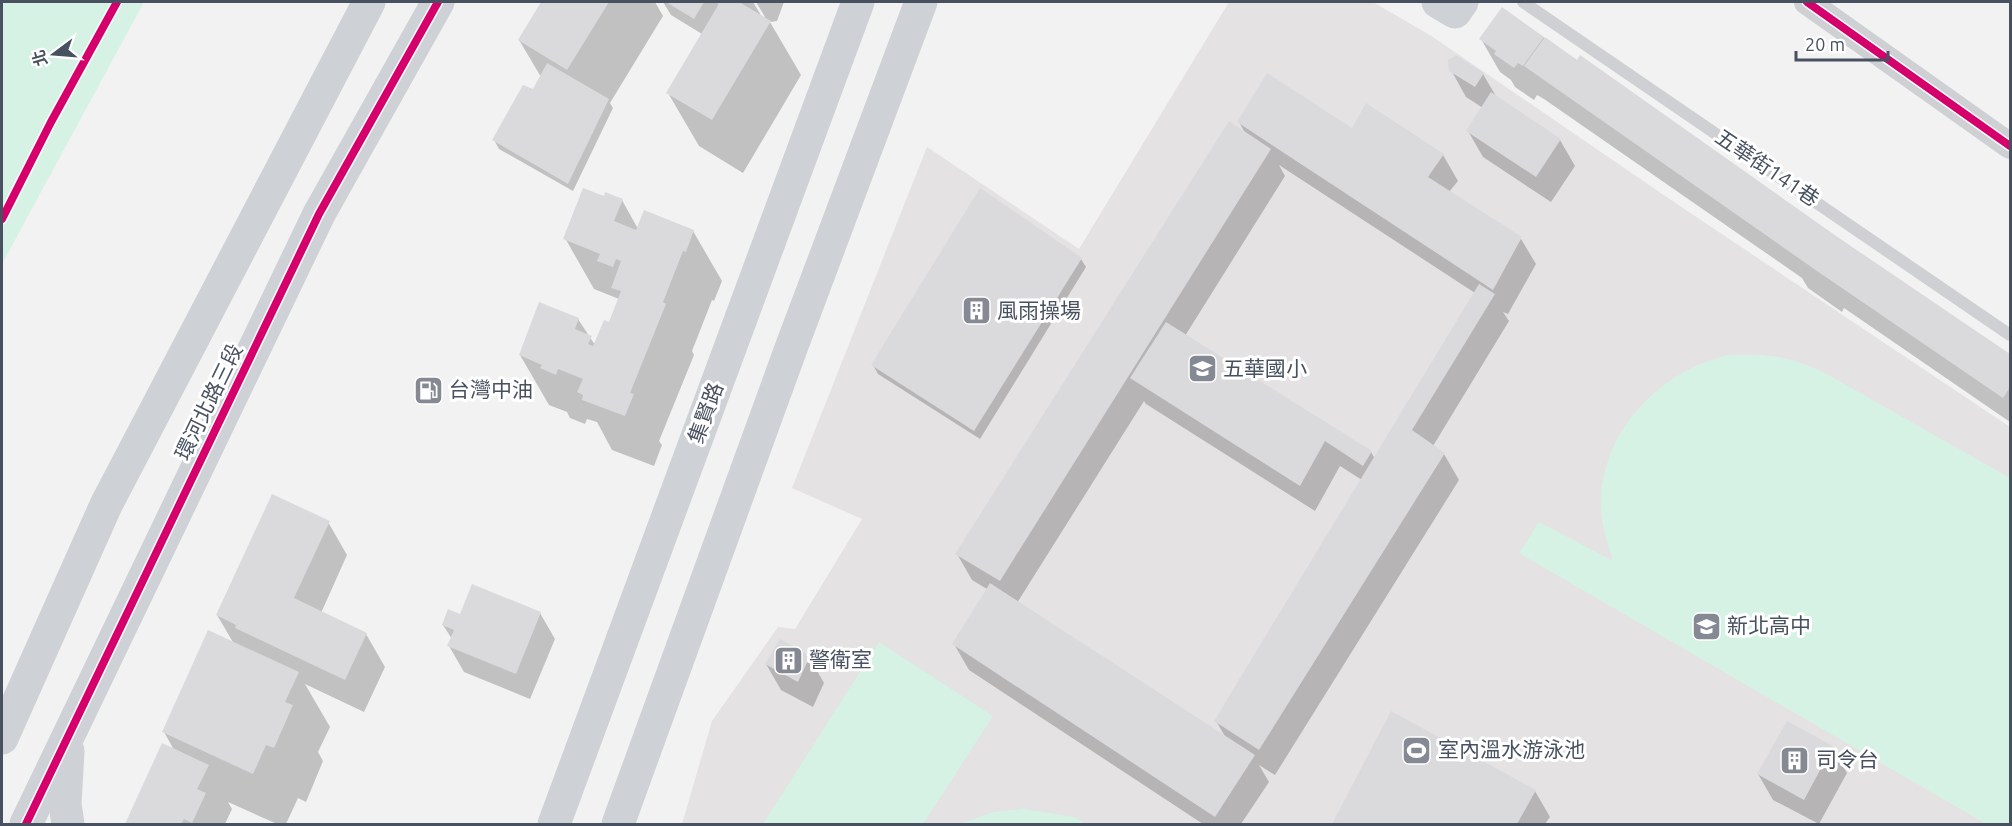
<svg xmlns="http://www.w3.org/2000/svg" width="2012" height="826" font-family="Ubuntu,'Noto Sans TC',sans-serif">
<style>
.education{fill:#e4e2e3}
.green{fill:#d6f2e5}
.shadow{fill:#0003;fill-rule:evenodd}
.building{fill:#dadadd}
.lines{fill:none;stroke-linecap:round;stroke-linejoin:round}
.lane{stroke:#ced0d3;stroke-width:12}
.street{stroke:#ced0d3;stroke-width:26}
.secondary{stroke:#ced1d5;stroke-width:33}
.cycleway-casing{stroke:#fff;stroke-width:11}
.cycleway{stroke:#d6006c;stroke-width:8}
.labels{text-anchor:middle;stroke-width:6;stroke-linejoin:round;paint-order:stroke}
.street-label{font-size:21px;fill:#485160;stroke:#fff}
.poi-label{font-size:21px;fill:#485160;stroke:#fff;text-anchor:start}
</style>
<rect width="100%" height="100%" fill="#f3f2f2"/>
<!-- education -->
<path class="education" d="M1229,2H1373L1433,37L1671,200L2010,427V824H682L712,721L778,627L795,629L862,519L792,488L927,147L1079,249Z"/>
<!-- green -->
<g class="green">
<path d="M2,2H144L2,264Z"/>
<path d="M1727,355C1768,354 1785,355 1823,372L2010,478V824H1986L1519,553L1539,522L1613,561C1608,543 1601,526 1601,507C1600,444 1641,392 1696,366C1706,361 1717,359 1727,355Z"/>
<path d="M879,642L993,716L923,824H763Z"/>
<path d="M1023,809L1074,817L1086,824H960L993,812Z"/>
</g>
<!-- shadow -->
<g class="shadow">
<path d="M543,2H655L663,16L610,103L613,108L573,191L499,149L494,140L533,91L541,77L519,40Z"/>
<path d="M663,2H718L719,5L721,2H753L762,17H765L756,2H784L777,21L770,22L801,75L743,173L699,146L668,93L702,34L671,15Z"/>
<path d="M1502,9L2010,356V422L1844,308L1842,312L1808,288L1802,278L1544,99L1537,95L1534,100L1515,87L1511,80L1500,72L1481,39Z"/>
<path d="M1451,70L1483,74L1497,98L1560,140L1575,166L1551,202L1483,157L1468,131L1483,108L1466,97Z"/>
<path d="M1239,122L1352,130L1443,155L1458,181L1449,192L1521,239L1536,264L1508,314L1503,312L1509,321L1433,446L1444,454L1459,480L1275,775L1259,765L1269,782L1241,824H1203L969,670L954,644L987,589L972,580L957,554L1245,133ZM1279,165L1475,293L1375,459L1371,452L1185,336L1285,176ZM1144,401L1146,404L1315,511L1340,466L1362,480L1216,721L1226,738L1017,603Z"/>
<path d="M605,198L622,200L638,229L693,231L722,281L714,301L712,300L692,351L694,355L659,441L662,445L654,466L612,450L597,422L587,419L585,424L570,418L567,412L549,405L520,355L578,319L595,345L610,324L619,299L594,289L565,238Z"/>
<path d="M1081,259L1086,267L980,439L878,374L873,365Z"/>
<path d="M328,522L347,555L321,613L366,634L385,667L364,712L305,684L330,727L318,752L323,761L306,802L298,798L286,824H277L228,802L232,809L225,824H127L163,745L174,750L164,732L234,644L217,615Z"/>
<path d="M540,613L555,639L530,699L464,672L449,646L452,639L443,625Z"/>
<path d="M809,657L824,683L813,707L781,690L766,664Z"/>
<path d="M1392,713L1535,791L1550,817L1545,824H1334Z"/>
<path d="M1832,747L1847,773L1819,824L1773,800L1758,774Z"/>
</g>
<!-- building -->
<g class="building">
<path d="M541,2H609L567,70L518,40Z"/>
<path d="M666,2H704L694,19Z"/>
<path d="M720,2H739L771,21L712,120L666,93Z"/>
<path d="M1502,7L1544,37L1523,66L1518,63L1514,68L1494,54L1496,51L1479,39Z"/>
<path d="M1545,37L1577,60L1580,55L1839,238L2010,354V387L2003,398L1817,271L1524,66Z"/>
<path d="M1456,55L1484,73L1475,87L1449,71L1448,60Z"/>
<path d="M547,63L609,99L568,184L492,140L523,85L533,89Z"/>
<path d="M1267,73L1352,128L1366,103L1444,154L1428,177L1522,237L1493,290L1237,122Z"/>
<path d="M1491,92L1561,139L1536,177L1466,131Z"/>
<path d="M1229,121L1271,149L1000,581L955,554Z"/>
<path d="M583,188L604,196L605,192L623,199L614,221L636,230L644,210L694,230L686,252L683,251L663,302L666,304L630,393L634,394L625,416L582,400L583,395L577,392L583,379L558,369L556,375L540,368L542,365L519,355L539,302L579,318L575,329L592,336L588,344L593,346L604,320L609,322L621,291L611,288L621,261L616,259L613,267L597,261L600,254L563,239Z"/>
<path d="M980,188L1082,258L974,431L871,365Z"/>
<path d="M1479,284L1495,294L1412,430L1445,453L1259,750L1214,721Z"/>
<path d="M1166,322L1372,451L1363,466L1325,441L1300,486L1130,378Z"/>
<path d="M272,494L330,521L294,598L367,633L345,680L235,628L236,625L216,615Z"/>
<path d="M990,583L1255,755L1215,817L952,644Z"/>
<path d="M472,584L541,612L516,674L447,646L454,630L442,625L448,609L460,614Z"/>
<path d="M208,630L299,672L285,702L293,705L274,748L266,745L253,774L162,732Z"/>
<path d="M780,639L810,656L798,682L765,664Z"/>
<path d="M1391,711L1536,790L1517,824H1332Z"/>
<path d="M1787,721L1833,746L1804,800L1757,774Z"/>
<path d="M162,743L209,765L197,789L206,793L192,823L184,819L181,824H125Z"/>
</g>
<g class="lines">
<!-- lane -->
<path class="lane" d="M1523,2L2010,335"/>
<!-- street -->
<path class="street" d="M1807,2L2010,146"/>
<!-- secondary -->
<g class="secondary">
<path d="M1438,2L1455,12L1462,2"/>
<path d="M2,738L106,505L369,2"/>
<path d="M26,824L319,214L438,2"/>
<path d="M68,824L65,804L68,751"/>
<path d="M554,824L858,2"/>
<path d="M618,824L790,351L921,2"/>
</g>
<defs>
<g id="cycleway">
<path d="M1807,2L2010,146"/>
<path d="M2,219L51,122L117,2"/>
<path d="M26,824L319,214L438,2"/>
</g>
</defs>
<!-- cycleway casing -->
<use href="#cycleway" class="cycleway-casing"/>
<!-- cycleway -->
<use href="#cycleway" class="cycleway"/>
</g>
<!-- icons -->
<defs>
<symbol id="building-square" viewBox="-11 -11 22 22"><rect x="-9" y="-9" width="18" height="18" rx="4" fill="#848993" stroke="#fff"/><path d="M-4-6H4V6H1V3H-1V6H-4ZM-2.5-4.3h1.7v1.8h-1.7ZM.8-4.3h1.7v1.8H.8ZM-2.5-1h1.7V.8h-1.7ZM.8-1h1.7V.8H.8Z" fill="#fff"/></symbol>
<symbol id="school-square" viewBox="-11 -11 22 22"><rect x="-9" y="-9" width="18" height="18" rx="4" fill="#848993" stroke="#fff"/><path d="M0-5L7-2L0 1L-7-2ZM-4 1L0 2.5L4 1V4Q0 6-4 4Z" fill="#fff"/></symbol>
<symbol id="fuel-square" viewBox="-11 -11 22 22"><rect x="-9" y="-9" width="18" height="18" rx="4" fill="#848993" stroke="#fff"/><path d="M-5.5-6h7V0h2V4h1.3V-2.5L3-4.5l.8-.8L6-3V5H2.5V1h-1V6h-7ZM-4.2-4.7v3.2H.2V-4.7Z" fill="#fff"/></symbol>
<symbol id="stadium-square" viewBox="-11 -11 22 22"><rect x="-9" y="-9" width="18" height="18" rx="4" fill="#848993" stroke="#fff"/><path d="M0-5a6.5 5 0 1 0 0 10a6.5 5 0 1 0 0-10ZM-3.5-1.8h7v3.6h-7Z" fill="#fff"/></symbol>
</defs>
<g fill-rule="evenodd">
<use href="#building-square" x="960" y="294" width="33" height="33"/>
<use href="#school-square" x="1186" y="352" width="33" height="33"/>
<use href="#fuel-square" x="412" y="374" width="33" height="33"/>
<use href="#school-square" x="1690" y="610" width="33" height="33"/>
<use href="#building-square" x="772" y="644" width="33" height="33"/>
<use href="#stadium-square" x="1400" y="734" width="33" height="33"/>
<use href="#building-square" x="1778" y="744" width="33" height="33"/>
</g>
<g class="labels">
<!-- street labels -->
<g class="street-label">
<text transform="translate(1767 168) rotate(34)" y="7">五華街141巷</text>
<text transform="translate(209 402) rotate(-64)" y="7">環河北路三段</text>
<text transform="translate(706 413) rotate(-70)" y="7">集賢路</text>
</g>
<!-- poi labels -->
<g class="poi-label">
<text x="997" y="318">風雨操場</text>
<text x="1223" y="376">五華國小</text>
<text x="449" y="397">台灣中油</text>
<text x="1727" y="633">新北高中</text>
<text x="809" y="667">警衛室</text>
<text x="1438" y="757">室內溫水游泳池</text>
<text x="1816" y="767">司令台</text>
</g>
</g>
<!-- border -->
<rect width="2012" height="826" fill="none" stroke="#485160" stroke-width="6"/>
<!-- north arrow -->
<g transform="translate(54 54) rotate(254)" stroke="#ffffff" stroke-width="4.5" paint-order="stroke">
<path d="M0-4.5L10 22L0 15L-10 22Z" fill="#485160"/>
<text y="-9" font-size="16" font-weight="bold" text-anchor="middle" fill="#485160">北</text>
</g>
<!-- scale -->
<path d="M1796 51v9h92v-9" fill="none" stroke="#485160" stroke-width="3"/>
<text x="1805" y="51" font-size="18" fill="#485160" stroke="#ffffff" stroke-width="4.5" paint-order="stroke">20 m</text>
</svg>
